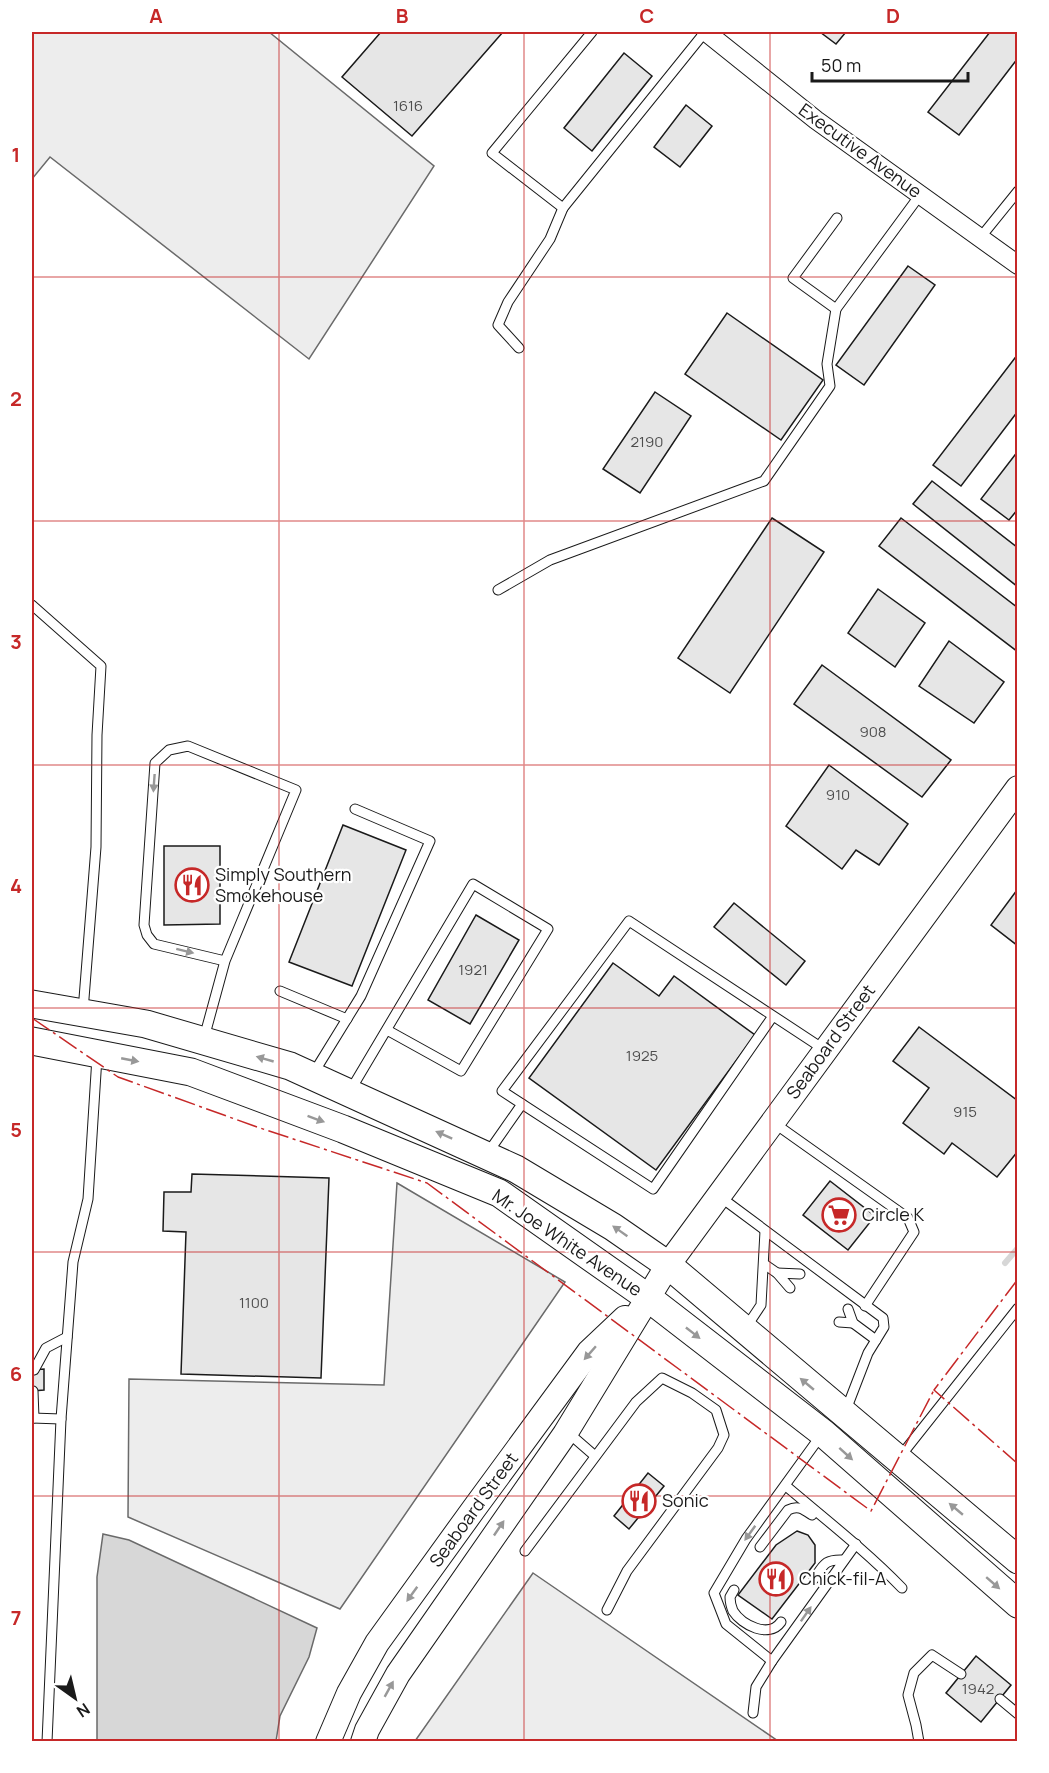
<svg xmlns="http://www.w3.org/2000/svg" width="1049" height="1773" font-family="Manrope,sans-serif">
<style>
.built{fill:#ededed;stroke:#6a6a6a;stroke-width:1.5}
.water{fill:#d7d7d7;stroke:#6a6a6a;stroke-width:1.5}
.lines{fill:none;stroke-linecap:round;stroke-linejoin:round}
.stream{stroke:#d7d7d7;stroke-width:6}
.building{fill:#e6e6e6;stroke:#1a1a1a;stroke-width:1.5}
.service-casing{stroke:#1a1a1a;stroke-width:11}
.minor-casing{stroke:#1a1a1a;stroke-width:20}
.tertiary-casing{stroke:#1a1a1a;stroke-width:26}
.secondary-casing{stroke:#1a1a1a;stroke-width:29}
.service{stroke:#fff;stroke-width:9}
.minor{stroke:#fff;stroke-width:18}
.tertiary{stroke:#fff;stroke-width:24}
.secondary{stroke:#fff;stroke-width:27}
.power{stroke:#c62828;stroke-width:1.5;stroke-dasharray:21 4.5 3 4.5;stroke-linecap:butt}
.oneway{fill:#989898}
.grid{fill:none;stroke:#c62828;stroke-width:1.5;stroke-opacity:0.55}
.labels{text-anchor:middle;stroke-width:4.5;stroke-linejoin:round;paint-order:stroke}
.number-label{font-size:15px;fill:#4d4d4d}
.street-label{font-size:18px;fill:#1a1a1a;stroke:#fff}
.poi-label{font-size:18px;fill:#1a1a1a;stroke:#fff;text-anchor:start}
.neatline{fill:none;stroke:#c62828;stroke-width:2}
.grid-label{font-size:20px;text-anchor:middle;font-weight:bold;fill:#c62828}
</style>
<rect width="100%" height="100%" fill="#fff"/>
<!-- built -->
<g class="built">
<path d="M32,32H269L434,166L309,359L50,157L32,179Z"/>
<path d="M397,1183L565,1282L340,1609L128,1517L129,1379L384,1385Z"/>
<path d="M533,1573L778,1741H415Z"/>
</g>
<!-- water -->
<path class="water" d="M103,1534L129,1540L317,1628L309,1657L280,1716L276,1741H97V1577Z"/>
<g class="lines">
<!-- stream -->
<path class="stream" d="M1005,1263L1018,1248"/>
</g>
<!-- building -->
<g class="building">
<path d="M381,32H503L412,136L342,77Z"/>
<path d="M820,32H846L836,44Z"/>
<path d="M990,32H1018V58L959,135L928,112Z"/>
<path d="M624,53L652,76L592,151L564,128Z"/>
<path d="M686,105L712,126L680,167L654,147Z"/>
<path d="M908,266L935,285L864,385L836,365Z"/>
<path d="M727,313L823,380L781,440L685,374Z"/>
<path d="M1018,354V411L961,486L933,465Z"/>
<path d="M655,392L691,416L640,493L603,469Z"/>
<path d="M1018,451V509L1009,520L981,499Z"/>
<path d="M932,481L1018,548V587L913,504Z"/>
<path d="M772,518L824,552L730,693L678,658Z"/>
<path d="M901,518L1018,608V652L879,546Z"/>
<path d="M878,589L925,623L895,667L848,633Z"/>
<path d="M949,641L1004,682L974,723L919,686Z"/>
<path d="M822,665L951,760L922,797L794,704Z"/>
<path d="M829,765L908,824L879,865L856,850L842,869L786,826Z"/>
<path d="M343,825L406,850L352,986L289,962Z"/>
<path d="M164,846H220V924L164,925Z"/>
<path d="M1017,890H1018V946L991,925Z"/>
<path d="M734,903L805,961L786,985L714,927Z"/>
<path d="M476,915L519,940L470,1024L428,1000Z"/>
<path d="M613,963L659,996L674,976L755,1035L656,1170L529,1078Z"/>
<path d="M919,1027L1018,1101V1151L997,1177L952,1143L944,1154L903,1123L929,1088L893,1061Z"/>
<path d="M192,1174L329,1178L321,1378L181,1374L186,1232L163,1231L164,1192H191Z"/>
<path d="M830,1181L875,1216L848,1250L803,1215Z"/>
<path d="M44,1369V1390L32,1391V1370Z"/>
<path d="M648,1473L664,1486L629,1529L614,1516Z"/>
<path d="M797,1531L808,1535L815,1545V1563L772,1619L738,1595L776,1545Z"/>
<path d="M976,1656L1011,1685L981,1722L946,1693Z"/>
</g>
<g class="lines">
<defs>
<g id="service">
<path d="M592,32L492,153L563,208L705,32"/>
<path d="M837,218L793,278L836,309L920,195"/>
<path d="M980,238L1018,191"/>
<path d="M519,348L498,325L508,302L550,239L563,208"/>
<path d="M498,590L550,560L764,481L830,386L827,364L836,309"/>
<path d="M32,605L101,666L97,735L96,847L83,1011"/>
<path d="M280,991L347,1019"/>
<path d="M773,1016L653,1189L502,1091L629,921L825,1050"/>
<path d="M204,1038L225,961L296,790L188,746L169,750L155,763L144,925L147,935L154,944L225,961"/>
<path d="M313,1074L361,996L430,841L355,809"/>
<path d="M350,1091L473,884L548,929L461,1071L387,1030"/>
<path d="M774,1123L908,1218L914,1232L865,1306"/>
<path d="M487,1154L522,1104"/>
<path d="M719,1196L883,1318L884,1327L868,1353L846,1410"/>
<path d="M764,1264L777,1273L790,1288"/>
<path d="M777,1273L800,1274"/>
<path d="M848,1309L853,1323L876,1340"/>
<path d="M839,1322L853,1323"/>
<path d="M745,1329L761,1305L765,1231"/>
<path d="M34,1370L46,1348L67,1337"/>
<path d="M33,1391L34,1418"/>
<path d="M32,1418L61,1419"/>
<path d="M566,1435L572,1436L595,1456"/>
<path d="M899,1458L1018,1308"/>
<path d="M786,1486C825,1519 866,1551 902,1588"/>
<path d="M760,1547L788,1510C798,1505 803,1509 812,1515"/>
<path d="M525,1551L636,1402L662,1378L692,1393L716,1410L724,1435L718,1448L627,1571L607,1610"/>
<path d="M814,1579C824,1564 825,1559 844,1560"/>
<path d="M734,1590L730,1597C730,1602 731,1606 733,1611C742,1625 769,1639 781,1622"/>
<path d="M772,1661L726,1624L714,1593L746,1539L822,1434"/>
<path d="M1000,1699L1018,1714"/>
<path d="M753,1713L756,1687L772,1661L856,1544"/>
<path d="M47,1742L61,1419L73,1262L88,1199L97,1057"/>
<path d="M919,1742L916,1725L908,1695L914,1673L932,1655L961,1674"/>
</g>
<path id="minor" d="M706,32L816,120L1018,265"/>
<g id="tertiary">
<path d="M328,1742L349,1693L377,1643L473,1510L589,1352L625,1318"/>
<path d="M363,1742L367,1730L398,1674L565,1434L668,1265L1018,788"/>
</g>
<g id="secondary">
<path d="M32,1004L146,1024L290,1066L516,1169L613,1227L668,1265L1018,1560"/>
<path d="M32,1041L191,1072L343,1129L499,1193L647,1297L823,1433L1018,1604"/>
</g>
</defs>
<!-- service casing -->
<use href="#service" class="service-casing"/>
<!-- minor casing -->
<use href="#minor" class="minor-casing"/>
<!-- tertiary casing -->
<use href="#tertiary" class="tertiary-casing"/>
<!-- secondary casing -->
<use href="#secondary" class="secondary-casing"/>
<!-- service -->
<use href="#service" class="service"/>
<!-- minor -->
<use href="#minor" class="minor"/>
<!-- tertiary -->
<use href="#tertiary" class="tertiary"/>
<!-- secondary -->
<use href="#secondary" class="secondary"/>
<!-- power -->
<g class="power">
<path d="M32,1018L118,1077L257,1127L427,1183L871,1511L934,1390"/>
<path d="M1018,1279L934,1390L1018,1464"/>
</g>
</g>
<!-- one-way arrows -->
<defs><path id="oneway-solid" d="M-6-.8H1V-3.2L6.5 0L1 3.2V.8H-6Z" transform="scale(1.5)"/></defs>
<g class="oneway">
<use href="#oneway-solid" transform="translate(154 783) rotate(94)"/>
<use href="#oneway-solid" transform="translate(185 951) rotate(14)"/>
<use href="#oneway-solid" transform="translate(265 1059) rotate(-164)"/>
<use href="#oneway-solid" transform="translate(130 1060) rotate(11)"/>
<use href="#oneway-solid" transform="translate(316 1119) rotate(20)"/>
<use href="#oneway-solid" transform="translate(444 1135) rotate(-156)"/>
<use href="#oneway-solid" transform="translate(620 1231) rotate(-145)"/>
<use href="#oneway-solid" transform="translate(693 1333) rotate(38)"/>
<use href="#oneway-solid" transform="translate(590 1353) rotate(131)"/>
<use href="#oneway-solid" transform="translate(807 1384) rotate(-140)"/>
<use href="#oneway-solid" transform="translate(846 1454) rotate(42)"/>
<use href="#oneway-solid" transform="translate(956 1509) rotate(-140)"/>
<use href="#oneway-solid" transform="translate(499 1528) rotate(-56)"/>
<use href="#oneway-solid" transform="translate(750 1533) rotate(126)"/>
<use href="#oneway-solid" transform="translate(993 1583) rotate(41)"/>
<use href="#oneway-solid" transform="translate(412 1594) rotate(126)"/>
<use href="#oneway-solid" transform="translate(806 1614) rotate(-55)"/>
<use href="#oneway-solid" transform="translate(389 1689) rotate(-61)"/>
</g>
<!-- grid -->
<path class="grid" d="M279,32V1742M524,32V1742M770,32V1742M32,277H1018M32,521H1018M32,765H1018M32,1008H1018M32,1252H1018M32,1496H1018"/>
<!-- icons -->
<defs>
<symbol id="restaurant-ring" viewBox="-11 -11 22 22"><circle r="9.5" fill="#fff" stroke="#c62828" stroke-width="1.5"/><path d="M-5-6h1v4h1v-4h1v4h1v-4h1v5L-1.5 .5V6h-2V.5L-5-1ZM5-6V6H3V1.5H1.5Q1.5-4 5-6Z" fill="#c62828"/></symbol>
<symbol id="supermarket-ring" viewBox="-11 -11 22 22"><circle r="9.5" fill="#fff" stroke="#c62828" stroke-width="1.5"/><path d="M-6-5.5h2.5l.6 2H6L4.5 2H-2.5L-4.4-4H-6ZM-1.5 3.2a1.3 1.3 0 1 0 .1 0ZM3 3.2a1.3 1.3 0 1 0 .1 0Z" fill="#c62828"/></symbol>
</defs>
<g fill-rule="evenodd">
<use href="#restaurant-ring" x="173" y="866" width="38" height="38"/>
<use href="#supermarket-ring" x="820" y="1196" width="38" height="38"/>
<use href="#restaurant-ring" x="620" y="1482" width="38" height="38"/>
<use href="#restaurant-ring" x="757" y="1560" width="38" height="38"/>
</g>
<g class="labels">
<!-- number labels -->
<g class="number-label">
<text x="408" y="111">1616</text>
<text x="647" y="447">2190</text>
<text x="873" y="737">908</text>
<text x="838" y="800">910</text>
<text x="473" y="975">1921</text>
<text x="642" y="1061">1925</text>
<text x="965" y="1117">915</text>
<text x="254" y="1308">1100</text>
<text x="978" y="1694">1942</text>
</g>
<!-- street labels -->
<g class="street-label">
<text transform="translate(860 151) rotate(36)" y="6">Executive Avenue</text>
<text transform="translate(831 1042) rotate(-54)" y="6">Seaboard Street</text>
<text transform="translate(567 1243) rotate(34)" y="6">Mr. Joe White Avenue</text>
<text transform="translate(474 1510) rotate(-54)" y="6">Seaboard Street</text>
</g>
<!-- poi labels -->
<g class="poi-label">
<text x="215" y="881">Simply Southern<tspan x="215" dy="21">Smokehouse</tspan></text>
<text x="862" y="1221">Circle K</text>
<text x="662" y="1507">Sonic</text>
<text x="799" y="1585">Chick-fil-A</text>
</g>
</g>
<!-- border -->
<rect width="1049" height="1773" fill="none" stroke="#ffffff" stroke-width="66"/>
<!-- north arrow -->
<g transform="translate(75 1698) rotate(146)" stroke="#ffffff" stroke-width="4.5" paint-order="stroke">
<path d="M0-4.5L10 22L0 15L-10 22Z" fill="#1a1a1a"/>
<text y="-9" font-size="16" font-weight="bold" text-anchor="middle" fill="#1a1a1a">N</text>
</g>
<!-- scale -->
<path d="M812 72v9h156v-9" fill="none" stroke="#1a1a1a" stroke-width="3"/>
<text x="821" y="72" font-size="18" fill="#1a1a1a" stroke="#ffffff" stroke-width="4.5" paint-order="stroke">50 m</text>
<rect x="33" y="33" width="983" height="1707" class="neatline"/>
<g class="grid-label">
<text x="156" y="23">A</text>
<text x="402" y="23">B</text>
<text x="647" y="23">C</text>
<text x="893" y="23">D</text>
<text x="16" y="162">1</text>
<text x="16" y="406">2</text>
<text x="16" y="649">3</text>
<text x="16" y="893">4</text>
<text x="16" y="1137">5</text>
<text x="16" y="1381">6</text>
<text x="16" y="1625">7</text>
</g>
</svg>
